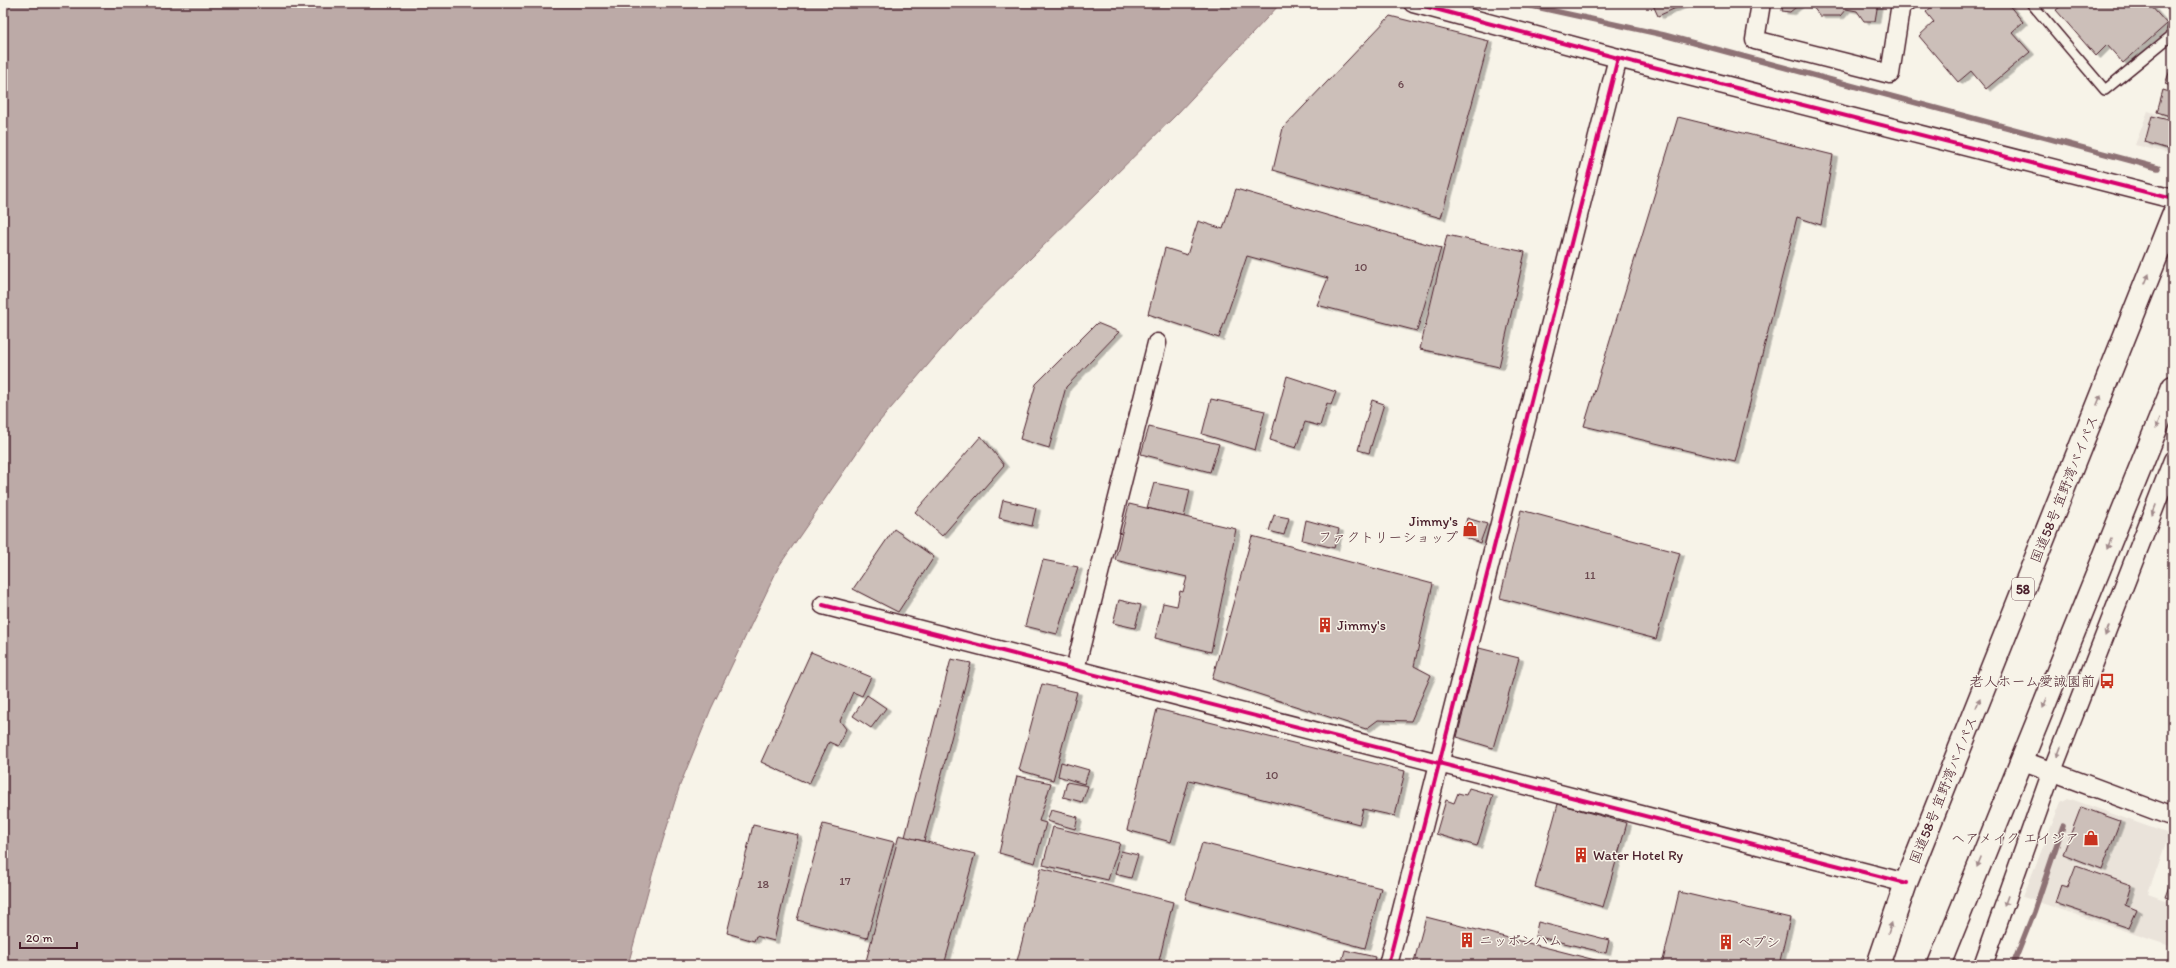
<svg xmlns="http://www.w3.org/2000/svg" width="2176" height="968" font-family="Itim,'Klee One',sans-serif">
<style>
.built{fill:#eae3da}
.water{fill:#bcaaa7;stroke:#8e7275}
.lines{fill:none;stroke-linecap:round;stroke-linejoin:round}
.stream{stroke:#8e7275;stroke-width:5.5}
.building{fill:#ccbfb9;stroke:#4a1f2b;filter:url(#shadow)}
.lane-casing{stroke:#4a1f2b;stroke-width:12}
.street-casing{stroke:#4a1f2b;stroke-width:21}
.highway-casing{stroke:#4a1f2b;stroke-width:25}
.lane{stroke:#f7f3e8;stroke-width:9}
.street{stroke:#f7f3e8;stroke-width:18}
.highway{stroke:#f7f3e8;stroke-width:22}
.cycleway-casing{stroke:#f7f3e8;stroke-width:6}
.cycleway{stroke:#d6006c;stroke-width:4}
.oneway{fill:#a0898a}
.labels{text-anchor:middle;stroke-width:3;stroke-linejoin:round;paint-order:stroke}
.number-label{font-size:12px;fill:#6a474e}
.shield{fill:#f7f3e8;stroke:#7e5f64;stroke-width:1}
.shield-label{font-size:13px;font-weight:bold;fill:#4a1f2b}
.street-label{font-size:14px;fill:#4a1f2b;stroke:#f7f3e8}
.poi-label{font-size:14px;fill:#4a1f2b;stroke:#f7f3e8;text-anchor:start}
</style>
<defs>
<filter id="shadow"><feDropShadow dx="4.5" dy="2.5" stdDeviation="0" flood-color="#0004"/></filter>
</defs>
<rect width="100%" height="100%" fill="#f7f3e8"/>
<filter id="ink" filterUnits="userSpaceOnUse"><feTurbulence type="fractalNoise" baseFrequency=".025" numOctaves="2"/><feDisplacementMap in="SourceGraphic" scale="8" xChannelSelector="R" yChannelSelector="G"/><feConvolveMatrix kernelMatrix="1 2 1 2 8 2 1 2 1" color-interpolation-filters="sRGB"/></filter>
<g filter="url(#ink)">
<!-- built -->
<g class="built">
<path d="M2148,111L2173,119L2172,154L2135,145Z"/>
<path d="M2068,798L2169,834L2148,894L2173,903V947L2023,897L2061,802Z"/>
</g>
<!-- water -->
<path class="water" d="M3,3H1281L1177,114L957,331L873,429L779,566L711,709L680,785L653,872L628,965H3Z"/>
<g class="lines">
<!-- stream -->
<g class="stream">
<path d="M1518,3L1664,35L2158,168"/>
<path d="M2013,965L2034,912L2063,826"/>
</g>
</g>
<!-- building -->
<g class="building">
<path d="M1652,3H1687L1658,16Z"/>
<path d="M1783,3H1878L1875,21H1864L1857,11L1846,9L1840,16H1820L1812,6L1800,4L1790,12L1782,11Z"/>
<path d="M1936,3H2007L2023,22L2012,32L2030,52L1986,89L1971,71L1958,82L1919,36L1934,22L1926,12Z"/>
<path d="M2065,3H2152L2150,5L2167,24L2123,63L2107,45L2096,56L2056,10Z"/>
<path d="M1390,16L1489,41L1441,218L1273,170L1283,128Z"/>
<path d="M2173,62V87L2165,84Z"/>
<path d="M2163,90L2173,93V117L2157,112Z"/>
<path d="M2152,116L2173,121V141L2171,150L2145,142Z"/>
<path d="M1678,117L1833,155L1821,225L1797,217L1735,462L1584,426Z"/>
<path d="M1236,189L1441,248L1417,331L1317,305L1328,278L1247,256L1219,338L1148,314L1165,248L1187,255L1198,221L1223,229Z"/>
<path d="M1447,235L1525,252L1499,367L1420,349Z"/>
<path d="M1097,323L1119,332L1066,387L1049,448L1020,439L1036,384Z"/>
<path d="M1287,376L1336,392L1331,405L1327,403L1320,426L1305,422L1296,448L1270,440Z"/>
<path d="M1211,399L1265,411L1255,450L1202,434Z"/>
<path d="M1372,400L1384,404L1369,453L1358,450Z"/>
<path d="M1149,427L1219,444L1210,472L1141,454Z"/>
<path d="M981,436L1004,465L942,536L915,512Z"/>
<path d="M1154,483L1190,490L1184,517L1147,508Z"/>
<path d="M1003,500L1036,508L1032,526L999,518Z"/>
<path d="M1129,504L1236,529L1211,652L1155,638L1163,603L1177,606L1180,591L1183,592L1187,577L1115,560Z"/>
<path d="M1521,510L1680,553L1656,639L1500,598Z"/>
<path d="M1274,515L1289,518L1284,535L1269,531Z"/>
<path d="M1467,518L1487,524L1480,543L1462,536Z"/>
<path d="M1306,520L1339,529L1334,548L1302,540Z"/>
<path d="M894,529L934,557L898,612L853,589Z"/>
<path d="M1252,536L1433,584L1414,666L1431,675L1411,721L1378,720L1366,729L1212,679Z"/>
<path d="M1043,560L1078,567L1057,634L1025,626Z"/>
<path d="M1119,600L1141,605L1135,628L1113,623Z"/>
<path d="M1479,648L1519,658L1493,748L1457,737Z"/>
<path d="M811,652L871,677L862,696L853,692L840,721L846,729L838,746L829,742L809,784L761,762Z"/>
<path d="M951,659L971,663L924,841L905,837Z"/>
<path d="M1042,684L1077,692L1053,780L1019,770Z"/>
<path d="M867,695L886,708L871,728L853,716Z"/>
<path d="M1157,709L1405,771L1395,816L1363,809L1359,824L1189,780L1171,842L1127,830Z"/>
<path d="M1061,762L1089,770L1084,784L1058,776Z"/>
<path d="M1017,776L1051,783L1039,821L1046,823L1035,863L999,853Z"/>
<path d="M1067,782L1088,786L1082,802L1063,797Z"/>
<path d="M1469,788L1493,795L1477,846L1436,834L1446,800L1454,803L1458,793L1466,795Z"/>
<path d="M1558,804L1627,823L1603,907L1535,887Z"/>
<path d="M2081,807L2120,821L2102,869L2063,854Z"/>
<path d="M1051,810L1078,817L1075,829L1047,821Z"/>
<path d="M823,824L894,842L867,938L797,920Z"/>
<path d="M753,825L798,835L774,941L756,936L754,941L727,933Z"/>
<path d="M1053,827L1120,843L1108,880L1043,865Z"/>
<path d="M899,835L975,854L944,965H865Z"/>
<path d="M1202,843L1381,888L1365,948L1185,899Z"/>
<path d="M1121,851L1138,855L1131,878L1115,874Z"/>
<path d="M2076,866L2131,885L2125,905L2137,910L2129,928L2055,903L2061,885L2068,887Z"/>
<path d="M1041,868L1173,902L1158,965H1016Z"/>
<path d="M2172,878H2173V900L2165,897Z"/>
<path d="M1679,892L1790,918L1779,965H1662Z"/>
<path d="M1426,917L1603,962L1602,965H1413Z"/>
<path d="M1538,922L1609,940L1606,953L1535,936Z"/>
<path d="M1345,950L1375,957L1373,965H1341Z"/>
</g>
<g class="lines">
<defs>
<g id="lane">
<path d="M2031,3L2105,90L2171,36L2173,27"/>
<path d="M1901,12L1913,3"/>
</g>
<g id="street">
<path d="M1413,3L1618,58L2173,199"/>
<path d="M1761,3L1755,40L1890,74L1901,3"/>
<path d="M823,605L1906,883"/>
<path d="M1075,669L1157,343"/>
<path d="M2021,760L2173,817"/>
<path d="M1388,965L1618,58"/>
<path d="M1983,965L2052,771L2173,460"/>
</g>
<g id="highway">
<path d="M1878,965L1906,883L2173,215"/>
<path d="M1939,965L2173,387"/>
</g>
</defs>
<!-- lane casing -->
<use href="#lane" class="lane-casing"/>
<!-- street casing -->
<use href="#street" class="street-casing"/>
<!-- highway casing -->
<use href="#highway" class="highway-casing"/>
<!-- lane -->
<use href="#lane" class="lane"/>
<!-- street -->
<use href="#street" class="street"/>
<!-- highway -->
<use href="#highway" class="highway"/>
<defs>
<g id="cycleway">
<path d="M1413,3L1618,58L2173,199"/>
<path d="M823,605L1906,883"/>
<path d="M1388,965L1618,58"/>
</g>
</defs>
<!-- cycleway casing -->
<use href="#cycleway" class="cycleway-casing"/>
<!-- cycleway -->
<use href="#cycleway" class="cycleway"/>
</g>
<!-- one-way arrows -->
<defs><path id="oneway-solid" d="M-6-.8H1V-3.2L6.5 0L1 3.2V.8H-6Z"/></defs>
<g class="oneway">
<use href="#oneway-solid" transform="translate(2147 279) rotate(-68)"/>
<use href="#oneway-solid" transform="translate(2099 400) rotate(-68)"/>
<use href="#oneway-solid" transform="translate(2158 423) rotate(112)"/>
<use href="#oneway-solid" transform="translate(2154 510) rotate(111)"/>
<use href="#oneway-solid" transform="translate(2109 544) rotate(112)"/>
<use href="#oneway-solid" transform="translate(2107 631) rotate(111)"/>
<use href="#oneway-solid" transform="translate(1978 703) rotate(-68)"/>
<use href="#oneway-solid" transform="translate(2045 703) rotate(112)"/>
<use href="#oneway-solid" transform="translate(2059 752) rotate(111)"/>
<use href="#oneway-solid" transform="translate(1979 862) rotate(112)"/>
<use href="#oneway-solid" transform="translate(2006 901) rotate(110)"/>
<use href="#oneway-solid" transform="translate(1890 928) rotate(-71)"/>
</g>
</g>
<!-- icons -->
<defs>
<symbol id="shop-bare" viewBox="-9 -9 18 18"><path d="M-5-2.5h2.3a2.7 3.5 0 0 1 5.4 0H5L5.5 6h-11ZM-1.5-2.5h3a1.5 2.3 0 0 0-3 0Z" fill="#c8321e" stroke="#f7f3e8" stroke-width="2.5" paint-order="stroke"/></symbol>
<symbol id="building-bare" viewBox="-9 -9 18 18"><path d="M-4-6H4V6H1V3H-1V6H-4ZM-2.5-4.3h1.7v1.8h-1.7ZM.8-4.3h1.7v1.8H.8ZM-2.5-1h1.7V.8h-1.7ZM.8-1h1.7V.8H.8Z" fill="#c8321e" stroke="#f7f3e8" stroke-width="2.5" paint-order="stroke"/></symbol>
<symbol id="bus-bare" viewBox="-9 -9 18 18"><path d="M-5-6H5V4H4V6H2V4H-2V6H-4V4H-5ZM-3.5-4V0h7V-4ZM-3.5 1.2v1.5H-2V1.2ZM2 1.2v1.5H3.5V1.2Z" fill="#c8321e" stroke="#f7f3e8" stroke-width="2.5" paint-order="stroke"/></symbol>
</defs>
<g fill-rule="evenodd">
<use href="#shop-bare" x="1459" y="518" width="22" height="22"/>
<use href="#building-bare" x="1314" y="614" width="22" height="22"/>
<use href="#bus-bare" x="2096" y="670" width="22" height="22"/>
<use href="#shop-bare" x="2080" y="827" width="22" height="22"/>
<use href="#building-bare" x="1570" y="844" width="22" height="22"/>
<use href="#building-bare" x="1456" y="929" width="22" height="22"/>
<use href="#building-bare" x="1715" y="931" width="22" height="22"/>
</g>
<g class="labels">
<!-- number labels -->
<g class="number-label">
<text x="1401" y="88">6</text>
<text x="1361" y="271">10</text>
<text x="1590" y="579">11</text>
<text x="1272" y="779">10</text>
<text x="845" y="885">17</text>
<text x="763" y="888">18</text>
</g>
<!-- shield labels -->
<rect class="shield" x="2012" y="578" width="22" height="22" rx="3"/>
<g class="shield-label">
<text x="2023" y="594">58</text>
</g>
<!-- street labels -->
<g class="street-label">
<text transform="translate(2064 489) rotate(-68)" y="5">国道58号 宜野湾バイパス</text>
<text transform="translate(1943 790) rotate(-68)" y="5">国道58号 宜野湾バイパス</text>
</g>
<!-- poi labels -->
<g class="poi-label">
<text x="1458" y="526" text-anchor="end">Jimmy's<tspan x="1458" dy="16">ファクトリーショップ</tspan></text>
<text x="1337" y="630">Jimmy's</text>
<text x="2095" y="686" text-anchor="end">老人ホーム愛誠園前</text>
<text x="2079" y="843" text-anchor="end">ヘアメイク エイジア</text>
<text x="1593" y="860">Water Hotel Ry</text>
<text x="1479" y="945">ニッポンハム</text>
<text x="1738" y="947">ペプシ</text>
</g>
</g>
<!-- margin -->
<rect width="2176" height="968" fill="none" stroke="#f7f3e8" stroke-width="16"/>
<rect x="8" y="8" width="2160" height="952" fill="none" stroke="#4a1f2b" stroke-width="1.5" filter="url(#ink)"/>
<!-- scale -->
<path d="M20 942v6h57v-6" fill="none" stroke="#4a1f2b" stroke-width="2"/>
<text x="26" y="942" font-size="12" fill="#4a1f2b" stroke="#f7f3e8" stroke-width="3" paint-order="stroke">20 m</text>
</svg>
